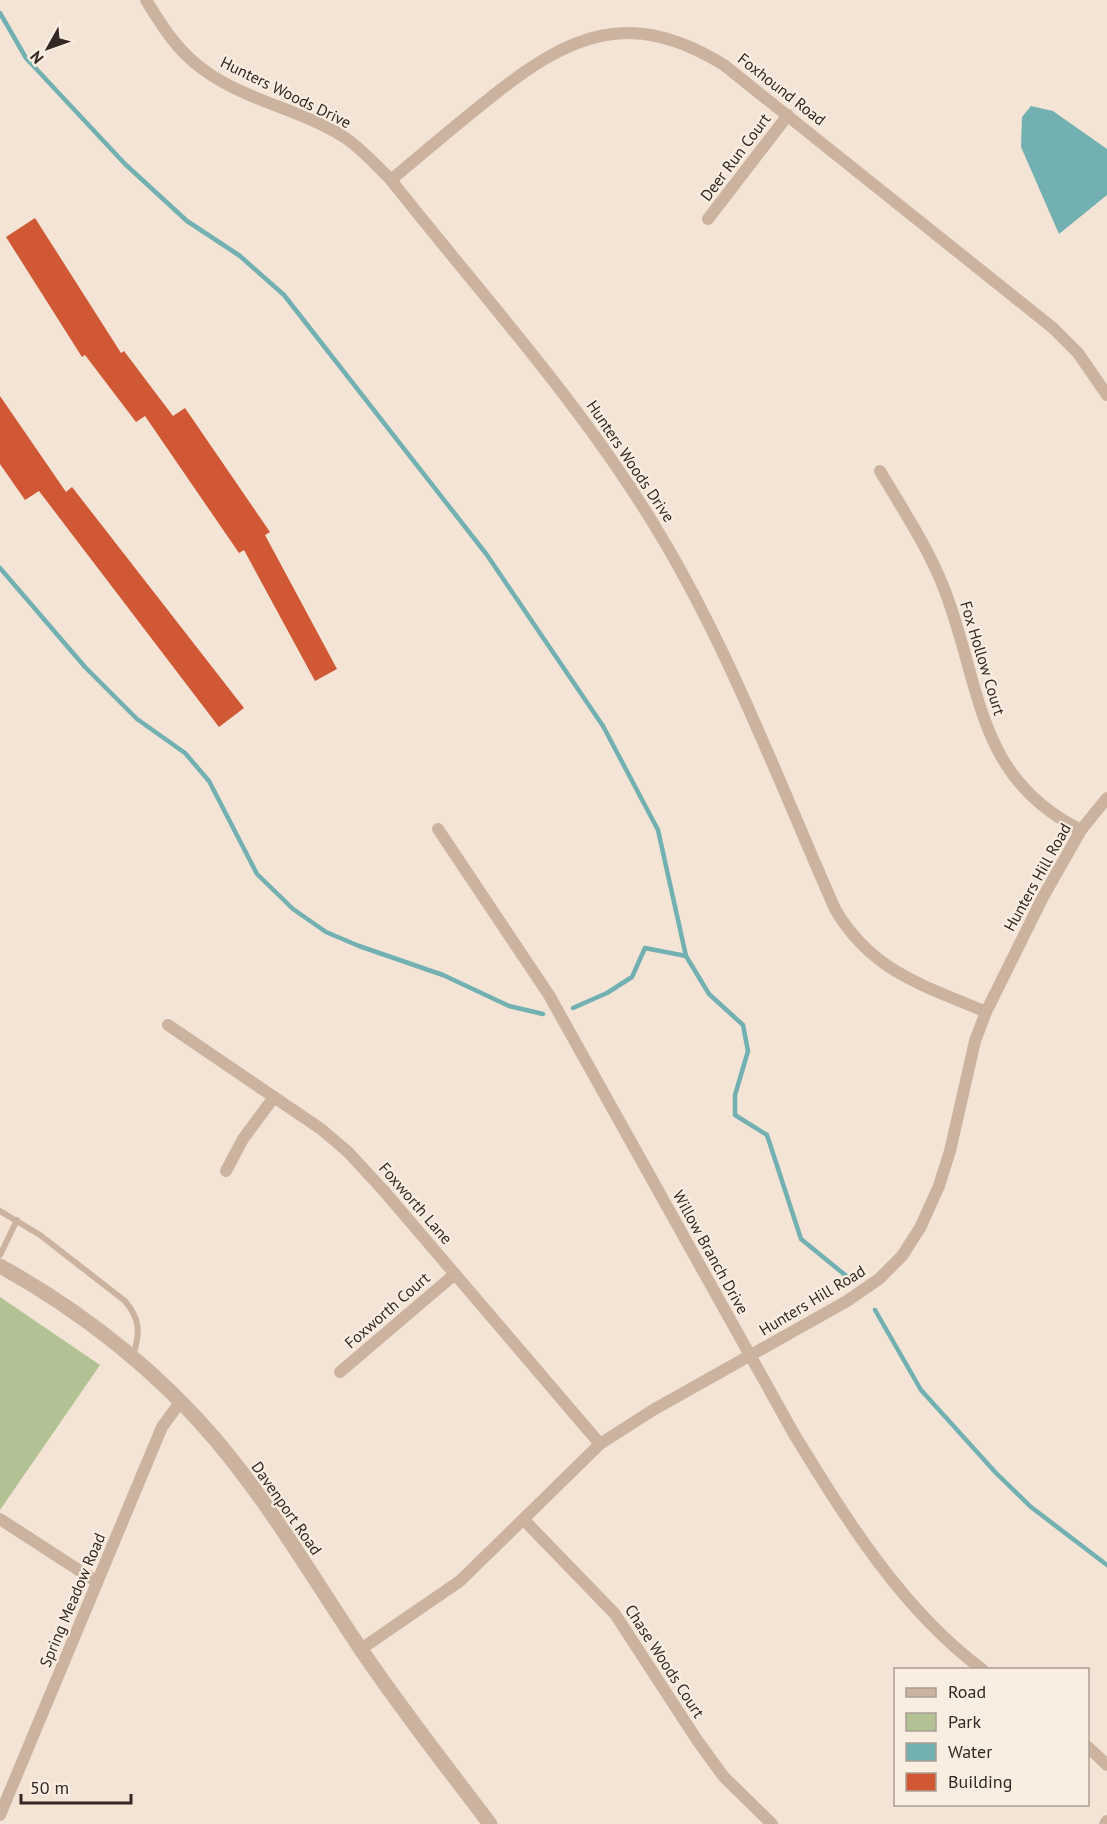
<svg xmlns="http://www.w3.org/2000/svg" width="1107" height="1824" font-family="'PT Sans',sans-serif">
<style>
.green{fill:#b3c294}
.water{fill:#72b0b2}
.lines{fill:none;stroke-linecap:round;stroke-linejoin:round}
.stream{stroke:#72b0b2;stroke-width:4.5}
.building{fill:#d05835}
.service{stroke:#cbb3a0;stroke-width:6}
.minor{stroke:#cbb3a0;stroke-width:12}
.tertiary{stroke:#cbb3a0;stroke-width:15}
.labels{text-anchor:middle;stroke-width:4.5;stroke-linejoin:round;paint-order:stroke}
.street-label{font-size:16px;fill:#342924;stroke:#faeee1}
</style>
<rect width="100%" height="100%" fill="#f3e4d5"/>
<!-- green -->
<path class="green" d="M0,1297L100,1365L0,1510Z"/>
<!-- water -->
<path class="water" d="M1031,106L1053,111L1107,149V195L1059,234L1021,147L1022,117Z"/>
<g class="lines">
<!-- stream -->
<g class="stream">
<path d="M0,13L26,58L125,164L187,221L240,256L284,295L487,555L603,726L658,830L686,956L709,994L743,1025L748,1051L735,1095V1115L767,1135L801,1239L850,1279"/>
<path d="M0,568L85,667L137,719L185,753L209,781L257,874L293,909L326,932L359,946L443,975L509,1006L543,1014"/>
<path d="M573,1008L607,993L632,977L645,948L686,956"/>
<path d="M875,1310L921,1390L996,1473L1031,1507L1107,1565"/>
</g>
</g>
<!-- building -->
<g class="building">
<path d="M35,218L121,353L124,351L173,416L185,408L270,532L265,535L337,669L315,681L244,550L239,553L145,416L136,422L85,355L82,357L6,237Z"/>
<path d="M0,396L66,492L72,487L244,708L219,727L39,491L25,500L0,464Z"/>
</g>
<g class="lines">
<!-- service -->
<g class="service">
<path d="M0,1211L40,1235L125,1301C141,1320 140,1333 133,1356"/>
<path d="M0,1255L17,1220"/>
</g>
<!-- minor -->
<g class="minor">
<path d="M146,0C162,26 178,52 204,70C246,101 300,109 344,137C362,149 376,165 391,180C480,293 578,400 653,523C727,643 778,780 835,909C872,972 923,985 986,1012"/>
<path d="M391,180C424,152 457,124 490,98C570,34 629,7 724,65L1053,328L1078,353L1107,395"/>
<path d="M708,219L788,115"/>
<path d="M880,471C903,510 929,549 945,591C982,688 976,778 1081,830"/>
<path d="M438,829L549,995L794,1434C846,1519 902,1610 983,1670"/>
<path d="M168,1025L321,1129L348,1152L384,1191L600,1444"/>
<path d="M226,1171L243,1139L274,1097"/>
<path d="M340,1372L455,1274"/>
<path d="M0,1519L97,1582"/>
<path d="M524,1520L615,1614L697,1740L724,1777L772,1824"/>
<path d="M361,1649L460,1581L600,1444L653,1410L847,1301L879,1279L902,1256L920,1228L939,1186L950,1151L975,1041L986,1012L1043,897L1081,830L1107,798"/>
<path d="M1088,1747L1107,1765"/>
<path d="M0,1815L162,1427L181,1401"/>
<path d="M1105,1824L1107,1821"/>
</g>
<!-- tertiary -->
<path class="tertiary" d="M0,1266C81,1311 154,1368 215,1439C270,1504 313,1578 360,1648C401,1709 446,1766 490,1824"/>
</g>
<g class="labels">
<!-- street labels -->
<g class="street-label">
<text transform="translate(782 89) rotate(38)" y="6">Foxhound Road</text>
<text transform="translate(286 92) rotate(26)" y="6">Hunters Woods Drive</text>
<text transform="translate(735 157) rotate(-53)" y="6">Deer Run Court</text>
<text transform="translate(631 461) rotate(56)" y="6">Hunters Woods Drive</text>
<text transform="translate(983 658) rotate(73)" y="6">Fox Hollow Court</text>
<text transform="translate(1037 877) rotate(-61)" y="6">Hunters Hill Road</text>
<text transform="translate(416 1203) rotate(49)" y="6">Foxworth Lane</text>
<text transform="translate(711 1252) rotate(61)" y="6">Willow Branch Drive</text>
<text transform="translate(812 1300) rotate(-31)" y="6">Hunters Hill Road</text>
<text transform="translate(387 1310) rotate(-41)" y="6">Foxworth Court</text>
<text transform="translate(287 1508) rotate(55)" y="6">Davenport Road</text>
<text transform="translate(72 1600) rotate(-67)" y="6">Spring Meadow Road</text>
<text transform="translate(665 1661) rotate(57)" y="6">Chase Woods Court</text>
</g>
</g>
<!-- legend -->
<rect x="894" y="1668" width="195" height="138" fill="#faeee1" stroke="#ab9f95" stroke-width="1.5"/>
<rect x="906" y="1688" width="30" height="9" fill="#cbb3a0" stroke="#ab9f95" stroke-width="1.5"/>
<text x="948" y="1698" font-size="18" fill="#342924">Road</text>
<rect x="906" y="1713" width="30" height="18" fill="#b3c294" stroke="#ab9f95" stroke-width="1.5"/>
<text x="948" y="1728" font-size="18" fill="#342924">Park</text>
<rect x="906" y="1743" width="30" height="18" fill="#72b0b2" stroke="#ab9f95" stroke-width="1.5"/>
<text x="948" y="1758" font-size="18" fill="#342924">Water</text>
<rect x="906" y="1773" width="30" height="18" fill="#d05835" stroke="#ab9f95" stroke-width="1.5"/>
<text x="948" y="1788" font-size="18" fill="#342924">Building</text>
<!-- north arrow -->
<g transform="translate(48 48) rotate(230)" stroke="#faeee1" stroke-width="4.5" paint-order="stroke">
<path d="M0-4.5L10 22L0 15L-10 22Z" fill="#342924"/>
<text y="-9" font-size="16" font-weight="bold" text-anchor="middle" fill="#342924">N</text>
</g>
<!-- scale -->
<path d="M21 1794v9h110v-9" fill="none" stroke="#342924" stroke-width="3"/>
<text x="30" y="1794" font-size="18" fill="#342924" stroke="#faeee1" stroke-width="4.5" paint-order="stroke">50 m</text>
</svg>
